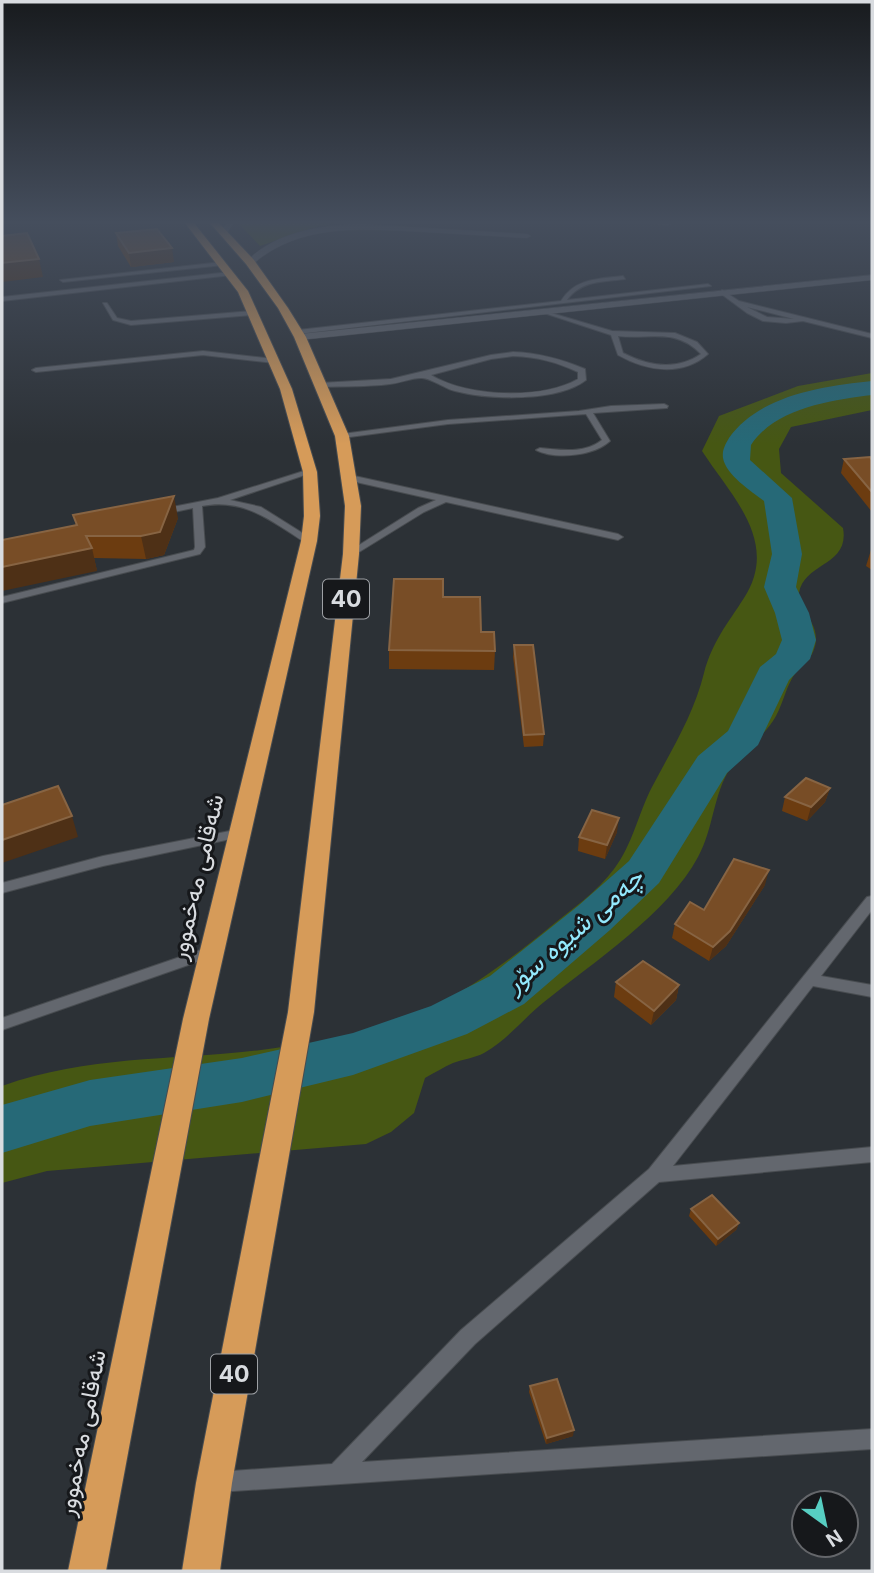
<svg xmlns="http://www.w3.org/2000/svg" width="874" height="1573" font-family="Inter,Vazirmatn,sans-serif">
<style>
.green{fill:#465713}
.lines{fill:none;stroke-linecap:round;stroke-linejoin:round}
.river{fill:#266977;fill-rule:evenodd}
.lane-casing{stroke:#484c50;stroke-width:2}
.street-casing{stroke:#484c50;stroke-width:1}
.secondary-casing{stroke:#484c50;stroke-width:1}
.highway-casing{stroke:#484c50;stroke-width:2}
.lane{fill:#63676e;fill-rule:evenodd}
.street{fill:#63676e;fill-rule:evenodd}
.secondary{fill:#63676e;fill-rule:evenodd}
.highway{fill:#d69b59;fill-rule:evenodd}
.wall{fill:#6c3c10}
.shaded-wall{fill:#4e3016}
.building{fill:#784d26;stroke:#876443;stroke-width:2}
.labels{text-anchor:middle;stroke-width:6;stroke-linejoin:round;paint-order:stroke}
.shield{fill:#16181b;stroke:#9ea1a5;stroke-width:2}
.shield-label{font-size:23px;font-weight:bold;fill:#d9dce0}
.street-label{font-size:24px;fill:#d9dce0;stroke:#16181b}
.water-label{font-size:26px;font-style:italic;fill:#93e9fd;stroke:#16181b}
</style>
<rect width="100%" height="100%" fill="#2c3136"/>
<!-- green -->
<g class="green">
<path d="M335,223L312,228L260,246L239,224Z"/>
<path d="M872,373V410L791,427L779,449L781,473L843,528C850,566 804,562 799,593C797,613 825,624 813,652C810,660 800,665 796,672C786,686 784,701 776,716C765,736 744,749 731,767C713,794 714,828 698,857C668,913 594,962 544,1002C524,1018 507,1040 484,1053C475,1058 463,1059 453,1063C444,1067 434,1073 425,1078L414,1113L391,1132L366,1144L47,1171L2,1183V1086C91,1055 170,1061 261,1050C295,1045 330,1041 363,1033C432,1018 496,971 550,927C572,909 597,892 614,869C633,844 638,814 652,787C672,749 694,714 704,673C712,642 728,623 744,598C780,542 732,497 702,451L719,416L798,386Z"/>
</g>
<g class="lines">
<!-- river -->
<path class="river" d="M872,381V395C832,400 775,408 751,445L750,460L792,498L802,554L796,587L809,613L816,640L810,659L789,680L758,745L727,773L659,883L610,930L524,1004L467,1034L353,1075L242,1102L90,1126L2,1153V1105L90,1080L242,1058L353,1033L431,1006L490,976L578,906L629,861L698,756L728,731L760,667L776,654L782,640L775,613L764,587L772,554L764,501C751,491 726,475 723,458C722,450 725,445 729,438C759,395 824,386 872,381Z"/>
<defs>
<g id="lane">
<path d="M222,262L224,265L63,282L60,280Z"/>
<path d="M230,272L232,275L2,301V297Z"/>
<path d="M623,276L625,279C604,282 581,280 567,300L708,284L711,286L298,334L295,332L298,330L561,301C575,278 599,279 623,276Z"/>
<path d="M722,290L739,301L872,334V338L803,321L786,323L763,321L747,313L720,293ZM747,307L794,319L767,317Z"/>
<path d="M103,303H107L117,318L131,321L252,311L255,313L252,315L131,325L113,320Z"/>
<path d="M541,310L612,331L675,333L697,342L708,354C682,377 646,371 618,355L611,335L541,312ZM618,336C650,340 675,327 701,354C676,371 648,366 623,353Z"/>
<path d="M203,351L275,359L278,361L275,363L203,355L36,372L32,370L36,368Z"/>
<path d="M513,352C540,353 561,359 585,369L586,380C558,402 489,400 455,391C446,389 429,377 421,378C411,378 400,383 390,384C367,387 343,386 320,387L316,385L320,383L391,379L491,355ZM513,356C538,357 556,362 578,372V379C541,400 468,397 431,375L491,359Z"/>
<path d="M664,404L668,406L667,408L593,413L610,441C594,456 555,460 536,450L540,448C561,450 584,454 602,440L586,414L448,424L342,438L338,436L342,434L448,420L579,411L611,406Z"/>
<path d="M307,470L314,472L230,500L261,507L312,539V543H306C271,521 245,498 202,506L205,547L200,554L2,603V597L194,550L195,547L193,508L160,515L157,514V510L218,498Z"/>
<path d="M350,475L618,534L623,537L618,540L446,502L424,512L351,557L348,556V552L418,508L436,500L347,480L346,478Z"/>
<path d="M240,829L246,833L245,836L103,866L2,893V883L103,856Z"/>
<path d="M872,896V910L821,976L872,985V997L813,986L673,1166L872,1147V1162L659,1182L475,1344L362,1462L872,1429V1449L218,1492L211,1489L208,1482L211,1475L218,1472L332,1464L461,1330L649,1169L867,897Z"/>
<path d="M212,946L217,947L219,951L217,955L2,1030V1018Z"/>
</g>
<g id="street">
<path d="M644,223H673L669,225Z"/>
<path d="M361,224L527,234L531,236L527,238C493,236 458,234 424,232C365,229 301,222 253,264L246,262C274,232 322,225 361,224Z"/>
<path d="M872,275V280L300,340L295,337L300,334Z"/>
</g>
<path id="secondary" d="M226,223H234L226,234H220Z"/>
<g id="highway">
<path d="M185,223H194L248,291L292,389L317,472L320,516L317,541L209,1019L106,1571H68L183,1019L301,541L304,516L303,472L280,389L238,292Z"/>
<path d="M210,223H219L254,260L288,308L306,337L349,436L361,506L359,554L314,1012L232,1483L220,1571H182L196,1483L288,1012L343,554L345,506L335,436L294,337L278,308L246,264Z"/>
</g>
</defs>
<!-- lane casing -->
<use href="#lane" class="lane-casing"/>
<!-- street casing -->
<use href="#street" class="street-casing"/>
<!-- secondary casing -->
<use href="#secondary" class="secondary-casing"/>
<!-- highway casing -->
<use href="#highway" class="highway-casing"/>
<!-- lane -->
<use href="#lane" class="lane"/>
<!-- street -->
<use href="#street" class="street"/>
<!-- secondary -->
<use href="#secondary" class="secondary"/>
<!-- highway -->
<use href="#highway" class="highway"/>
</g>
<!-- wall -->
<g class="wall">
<path d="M116,233L174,262L131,267L118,246Z"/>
<path d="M844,459L872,460V512L841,473Z"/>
<path d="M73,515L178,518L164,555L146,559L94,558L97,571L76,525Z"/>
<path d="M871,550H872V570L866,566Z"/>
<path d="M443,597L481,632L495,651L494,670L389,669V650Z"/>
<path d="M514,645L544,734L543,746L524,747L513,657Z"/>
<path d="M830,788L825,802L807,821L782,811L785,797Z"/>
<path d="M617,832L605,859L578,851L579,837Z"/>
<path d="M765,885L726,946L709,961L672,938L675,924L704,910Z"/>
<path d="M616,982L679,985L676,1000L651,1025L614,997Z"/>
<path d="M691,1209L739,1223L736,1230L716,1246L689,1216Z"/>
<path d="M530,1386L573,1436L546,1444L529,1392Z"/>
</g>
<!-- shaded-wall -->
<g class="shaded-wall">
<path d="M172,248L174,262L131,267L129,253Z"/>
<path d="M39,259L43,277L2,282V263Z"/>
<path d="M174,496L178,518L164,555L146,559L141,536Z"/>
<path d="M92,548L97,571L2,591V567Z"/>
<path d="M830,788L825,802L807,821L811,807Z"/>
<path d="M72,816L78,837L2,863V840Z"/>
<path d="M619,818L617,832L605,859L607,845Z"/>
<path d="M769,870L765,885L726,946L709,961L713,947Z"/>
<path d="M679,985L676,1000L651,1025L654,1011Z"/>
<path d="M739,1223L736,1230L716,1246L718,1239Z"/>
<path d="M574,1430L573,1436L546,1444L547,1438Z"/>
</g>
<!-- building -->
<g class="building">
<path d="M157,229L172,248L129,253L116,233Z"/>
<path d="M27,233L39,259L2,263V236Z"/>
<path d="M870,457L872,460V492L844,459Z"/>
<path d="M174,496L160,532L141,536H86L92,548L2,567V540L77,525L73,515Z"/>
<path d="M394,579H443V597H480L481,632H494L495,651L389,650Z"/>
<path d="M514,645H533L544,734L524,735Z"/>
<path d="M806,778L830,788L811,807L785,797Z"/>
<path d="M58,786L72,816L2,840V805Z"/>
<path d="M592,810L619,818L607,845L579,837Z"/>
<path d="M734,859L769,870L730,931L713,947L675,924L690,902L704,910Z"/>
<path d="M643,961L679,985L654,1011L616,982Z"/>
<path d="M712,1195L739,1223L718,1239L691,1209Z"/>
<path d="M557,1379L574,1430L547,1438L530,1386Z"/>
</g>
<!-- sky -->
<linearGradient id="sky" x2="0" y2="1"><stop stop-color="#181b1e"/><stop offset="0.5" stop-color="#454e5d"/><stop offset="1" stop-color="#454e5d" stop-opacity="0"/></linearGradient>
<rect width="874" height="444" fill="url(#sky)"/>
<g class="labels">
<!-- shield labels -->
<g class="shield">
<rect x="323" y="579.5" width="46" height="39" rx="5"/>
<rect x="211" y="1354.5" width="46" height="39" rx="5"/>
</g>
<g class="shield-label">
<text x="346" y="607">40</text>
<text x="234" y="1382">40</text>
</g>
<!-- street labels -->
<g class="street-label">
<text transform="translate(197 877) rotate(-77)" y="8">شەقامی مەخموور</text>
<text transform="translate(82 1433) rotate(-79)" y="8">شەقامی مەخموور</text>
</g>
<!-- water labels -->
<g class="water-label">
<text transform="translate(574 930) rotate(-41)" y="9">چەمی شیوە سۆر</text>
</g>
</g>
<!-- border -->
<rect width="874" height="1573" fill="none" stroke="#d9dce0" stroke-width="7"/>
<!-- north arrow -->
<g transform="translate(825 1524) rotate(147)"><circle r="33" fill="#16181b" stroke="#64666a" stroke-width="2"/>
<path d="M0-5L12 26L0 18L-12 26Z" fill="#57cec2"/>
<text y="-10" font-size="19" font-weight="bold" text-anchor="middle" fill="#d9dce0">N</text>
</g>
</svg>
